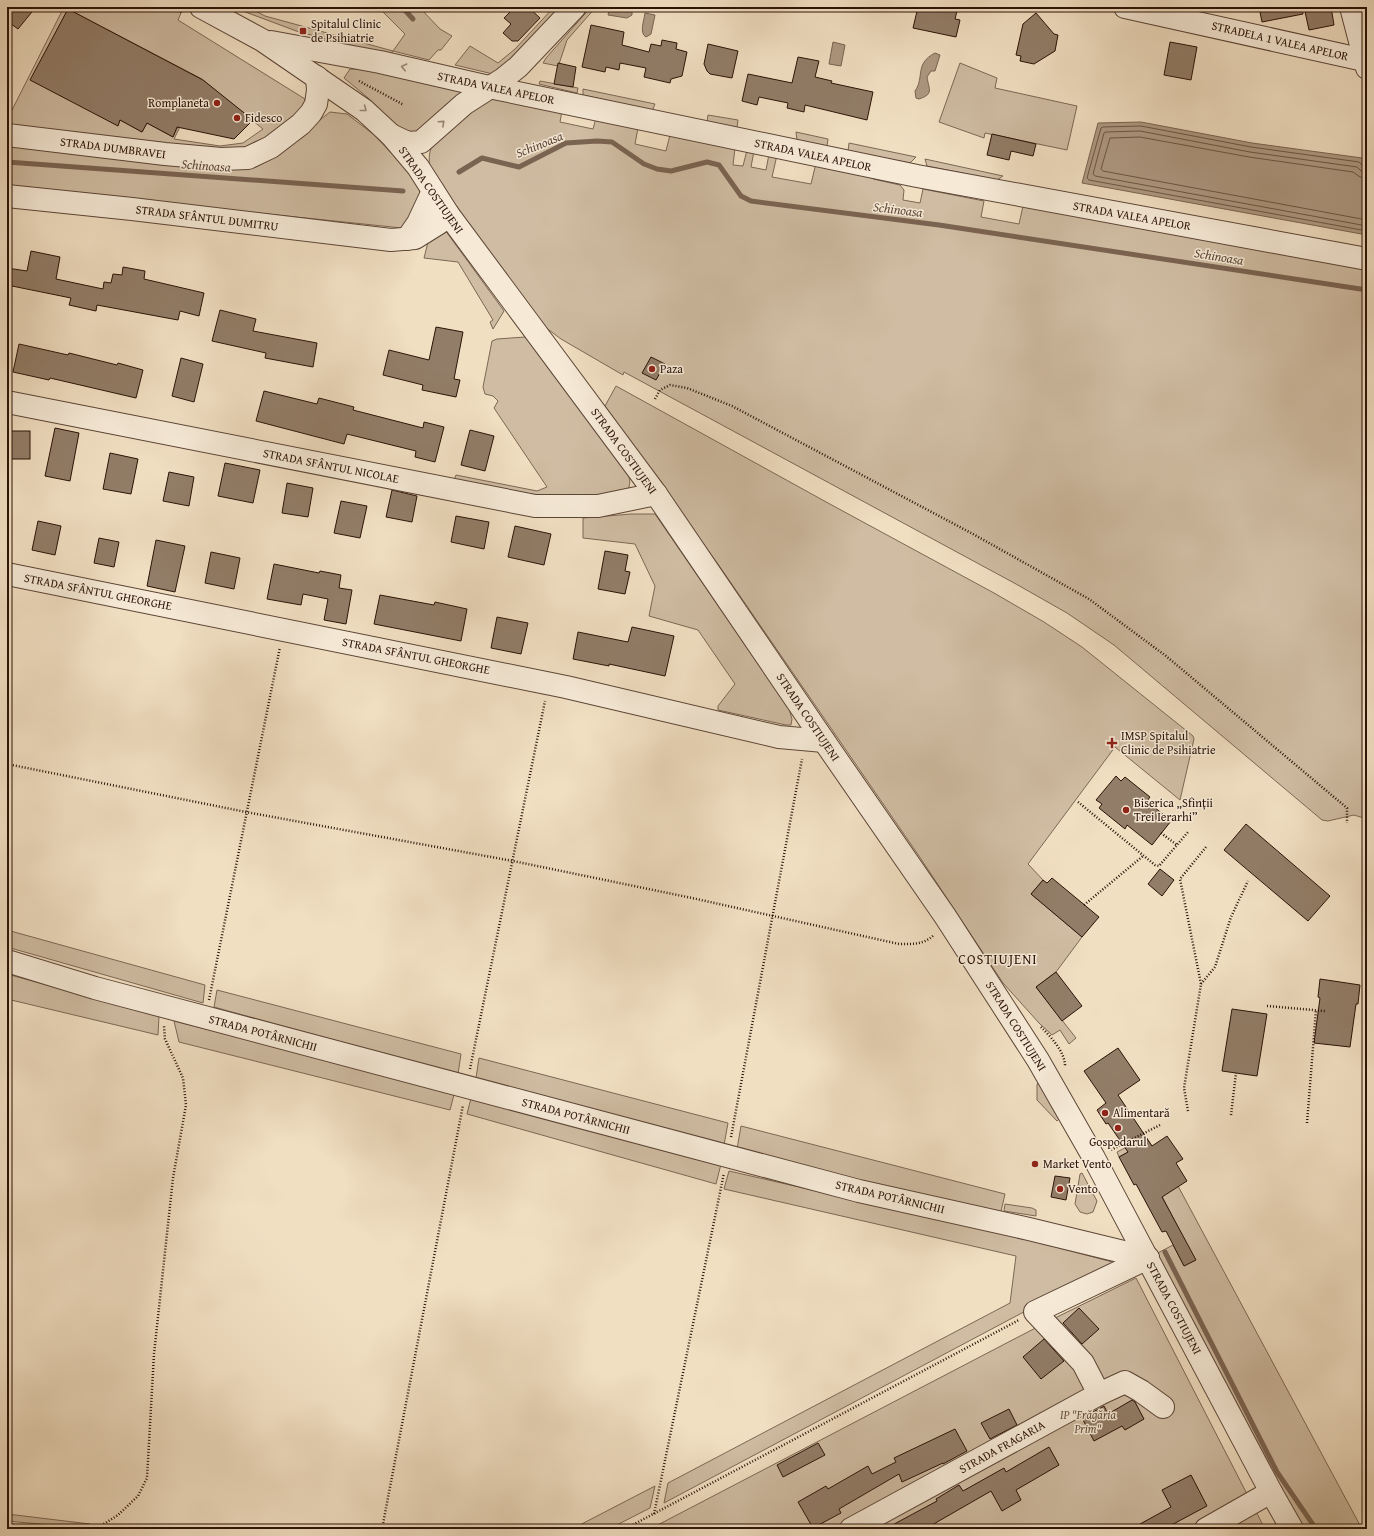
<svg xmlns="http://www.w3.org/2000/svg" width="1374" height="1536" font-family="'Gentium Book Plus',serif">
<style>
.green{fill:#cfbca2;stroke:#7d6754;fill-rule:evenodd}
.water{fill:#ae9982;stroke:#7a6351}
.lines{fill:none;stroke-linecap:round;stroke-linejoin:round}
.shore{stroke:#6c5644;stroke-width:1}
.stream{stroke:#7a6351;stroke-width:5}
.building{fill:#927d68;stroke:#2b1207}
.minor-casing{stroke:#5c4536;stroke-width:24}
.path{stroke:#2b1207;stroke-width:2.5;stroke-dasharray:1 2;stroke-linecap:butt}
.minor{stroke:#f6ead7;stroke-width:22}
.oneway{stroke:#9b8979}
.poi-dot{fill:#8f2418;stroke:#f6ead7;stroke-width:1.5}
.labels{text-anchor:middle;stroke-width:3;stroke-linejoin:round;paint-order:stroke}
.poi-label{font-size:12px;fill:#2b1207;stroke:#f6ead7;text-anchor:start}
.street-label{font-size:12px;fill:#2b1207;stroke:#f6ead7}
.park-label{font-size:12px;font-style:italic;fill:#644e3d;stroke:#f6ead7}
.water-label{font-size:13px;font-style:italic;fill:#5f4838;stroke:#f6ead7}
.quarter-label{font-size:14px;letter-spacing:1px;fill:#2b1207;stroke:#f6ead7}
</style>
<rect width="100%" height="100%" fill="#f1dfc2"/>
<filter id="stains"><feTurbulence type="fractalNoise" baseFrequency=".005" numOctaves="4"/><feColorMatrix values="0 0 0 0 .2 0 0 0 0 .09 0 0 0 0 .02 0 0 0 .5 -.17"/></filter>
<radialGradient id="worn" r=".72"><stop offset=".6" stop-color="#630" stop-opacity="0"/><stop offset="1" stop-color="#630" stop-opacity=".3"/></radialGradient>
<!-- green -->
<g class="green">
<path d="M64,7H180L183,8L178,20L305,99L307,107L274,137L232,152L7,128V114H10ZM68,9L202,79L173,137L147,123L142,132L120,120L118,125L31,80ZM203,80L263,129L243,143L220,146L174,139Z"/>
<path d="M232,7H248L265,16L393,51L405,34L378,7H423L421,9L440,29L452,36L441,50H438L429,60L393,51L390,55L299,32Z"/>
<path d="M554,7H562L515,56L493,74L455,65L470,46L498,63L515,49Z"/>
<path d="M591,7H596L567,40L559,64L558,66L543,63L546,58Z"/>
<path d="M960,63L997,78L995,88L1077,106L1067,150L985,133L984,138L939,122Z"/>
<path d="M350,69H357L417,79L462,92L461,97L410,138L367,97L344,78Z"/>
<path d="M540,81L578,88L577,93L539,84Z"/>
<path d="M583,89L655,104L653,109L651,110L583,95Z"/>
<path d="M499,96L562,111L560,122L593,129L596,118L638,128L635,144L666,151L670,135L735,148L733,165L743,166L747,150L754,151L751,167L766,170L769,154L777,155L772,177L811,184L816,163L874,174L873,179L900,185L904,190L903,200L920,203L923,189L984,201L981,217L1019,224L1023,206L1367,265V819L1354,815L1328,821L1322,820L1114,645L1067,613L1016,584L624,372L623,375L561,339L545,327L430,172C429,162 428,153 433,144L487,99Z"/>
<path d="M330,112L347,114L373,134L398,160L416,181L422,198L402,228L7,187V143L281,150Z"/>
<path d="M708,115L738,120L737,128L707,122Z"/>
<path d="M796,132L828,139L827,146L797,140Z"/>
<path d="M849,143L916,157L910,163L848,151Z"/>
<path d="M925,159L1003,176L997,180L927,166Z"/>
<path d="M445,230L504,311L493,329L490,322L493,320L458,262L424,258L429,238Z"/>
<path d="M525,337L533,342L629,476C631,485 629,490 622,496L548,497L454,480L456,475L537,491L547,487L494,408L498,401L493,396L485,394L483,387L492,341L497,339Z"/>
<path d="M616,386L828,503L994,593L1044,622L1082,647L1193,736L1194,739L1180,800L1115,747L1028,864L1043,880L1031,894L1082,937L1056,972L1036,987L1076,1038L1069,1044L1060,1030L1052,1035L1039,1023L1003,983L919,856L720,567L605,406Z"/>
<path d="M631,514H655L789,709L792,719L791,725H786L718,710V706L735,684L698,630L649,616L655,586L635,544L583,538V518Z"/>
<path d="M7,930L205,985L203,1003L7,947Z"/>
<path d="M7,974L159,1016L158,1035L7,999Z"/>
<path d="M217,990L461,1054L458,1074L214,1007Z"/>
<path d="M174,1021L455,1091L450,1110L179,1042Z"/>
<path d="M479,1058L728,1123L724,1145L476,1078Z"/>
<path d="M1039,1083L1059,1119L1057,1121L1037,1100V1084Z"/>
<path d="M471,1098L721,1164L716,1184L467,1114Z"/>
<path d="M741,1126L1005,1194L1000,1216L737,1149Z"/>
<path d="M1146,1137L1178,1186L1362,1529H1300L1154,1255L1173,1245L1184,1266L1195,1260L1137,1148L1119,1157L1117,1152Z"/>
<path d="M729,1171L1018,1237L1116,1263L664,1503L668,1483L1010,1303L1016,1256L724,1189Z"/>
<path d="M1082,1173L1097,1201L1093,1212L1087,1214L1080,1212L1075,1204L1080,1174Z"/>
<path d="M1005,1204L1032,1208L1036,1210V1216L1004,1211Z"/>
<path d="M1136,1278L1265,1529H650L1045,1323Z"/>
<path d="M655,1486L650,1508L609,1529H572Z"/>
<path d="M7,1514L90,1524L82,1528L7,1521Z"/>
</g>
<!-- water -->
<g class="water">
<path d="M610,7L629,8L632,11V15L627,18L608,15Z"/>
<path d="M645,13L655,15L651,34L646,37C639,33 644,21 645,13Z"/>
<path d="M833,42L845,45L841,66L829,64Z"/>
<path d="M935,53L940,55L935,71H931L927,77C929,90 934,94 919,99L916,98L915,91C925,77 914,64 935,53Z"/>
<path d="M1141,122L1252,143L1362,158L1367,165V235L1082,183L1098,123Z"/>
</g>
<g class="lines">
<!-- shore -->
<g class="shore">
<path d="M1367,167L1363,166L1359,162L1251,147L1141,126L1103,127L1101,128L1087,178L1089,180L1367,231"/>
<path d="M1367,172L1361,171L1357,167L1250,152L1140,131L1106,132L1104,133L1093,174L1095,176L1367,226"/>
<path d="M1367,178L1360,177L1353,172L1249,157L1140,137L1110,138L1101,169L1103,171L1367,220"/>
</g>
<!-- stream -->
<g class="stream">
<path d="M402,7L413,19"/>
<path d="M7,162L403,191"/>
<path d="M459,172L482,158L519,167L566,143L597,141L612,142L644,164L657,169L671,171L707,162L719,165L741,196L751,201L939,225L1367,290"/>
<path d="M1165,1252L1277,1472L1316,1529"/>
</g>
</g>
<!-- building -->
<g class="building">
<path d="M7,7H36L18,29L7,21Z"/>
<path d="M515,7H528L540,18L518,41H512L503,33L511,24L504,18Z"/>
<path d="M918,7H958L955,19L960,20L956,37L913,28Z"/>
<path d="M1259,7H1302L1303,14L1262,22Z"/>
<path d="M1304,7H1331L1334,25L1309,30Z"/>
<path d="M68,9L203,80L253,120L234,139L177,127L173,137L147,123L142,132L120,120L118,126L30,80Z"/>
<path d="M1036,13L1054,34L1058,35L1055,51L1034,64L1020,61L1021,56L1016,55L1023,24Z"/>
<path d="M591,25L624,32L622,45L649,52L651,44L661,46L662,40L677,43L676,49L687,52L682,76L671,79L670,83L644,77L646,68L620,63L619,70L606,67L605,72L582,67Z"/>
<path d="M1170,42L1197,47L1191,80L1164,75Z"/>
<path d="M708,44L738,51L732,78L710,74L707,71L704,64Z"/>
<path d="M798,57L819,61L815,77L832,81L831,83L873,92L867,120L805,105L804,112L787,108L788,103L759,97L757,105L742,101L748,74L792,83Z"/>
<path d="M558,63L576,67L573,87L554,84Z"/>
<path d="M992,134L1036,144L1033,156L1011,151L1009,160L987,155Z"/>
<path d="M31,251L60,257L56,279L103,289L104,282L111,283L113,274L122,275L123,267L145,271L144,279L204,293L199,316L180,311L178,320L97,305L96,311L69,305L71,298L7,285V268L27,271Z"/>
<path d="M220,310L256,319L253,331L317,343L313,367L265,358L266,353L212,341Z"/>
<path d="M436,327L463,332L454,379L460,380L456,397L422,390L423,385L383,375L389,350L429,360Z"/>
<path d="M19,344L68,355L69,353L117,365L118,363L143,370L136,398L50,378L49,380L13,372Z"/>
<path d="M651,357L665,364L656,380L642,373Z"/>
<path d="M181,358L203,364L194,402L172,396Z"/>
<path d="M264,391L317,404L319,398L354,407L353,410L423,428L424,422L444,427L435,462L415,457L416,451L347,434L344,444L256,421Z"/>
<path d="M55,428L79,433L70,481L45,476Z"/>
<path d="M470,430L494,436L485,471L461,465Z"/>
<rect x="7" y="431" width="23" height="28"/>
<path d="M110,453L138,459L131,494L103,489Z"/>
<path d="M225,463L260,470L253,503L218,496Z"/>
<path d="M169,472L194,477L189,506L163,501Z"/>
<path d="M287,483L313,488L308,517L282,513Z"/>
<path d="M392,490L417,496L412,522L386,517Z"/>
<path d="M341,501L367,506L360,538L334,533Z"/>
<path d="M456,516L489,522L484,549L451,542Z"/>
<path d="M38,521L61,526L55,555L32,550Z"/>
<path d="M515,526L551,534L544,565L508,557Z"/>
<path d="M99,538L119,542L114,567L94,563Z"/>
<path d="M156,540L185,546L175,592L147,586Z"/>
<path d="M605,551L628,555L625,571L630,572L625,594L598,589Z"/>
<path d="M211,552L240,558L234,589L205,583Z"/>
<path d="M274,564L319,573L320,571L341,575L339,588L352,590L346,624L324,620L328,599L303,594L301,605L267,599Z"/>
<path d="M380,595L434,605L435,602L467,609L461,641L374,624Z"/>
<path d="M497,617L528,623L521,654L491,648Z"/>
<path d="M632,627L674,636L665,676L609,664V666L573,659L578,632L628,642Z"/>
<path d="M1116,776L1121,781L1125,777L1150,797L1147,801L1171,821L1152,845L1127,825L1125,829L1099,808L1102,804L1096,800Z"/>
<path d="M1246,824L1330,896L1308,921L1224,850Z"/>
<path d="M1160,869L1174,880L1162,896L1148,884Z"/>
<path d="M1052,878L1099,917L1082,937L1031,894L1043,880L1047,883Z"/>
<path d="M1056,972L1082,1006L1062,1021L1036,987Z"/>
<path d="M1320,979L1360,985L1358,1004H1356L1350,1047L1314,1043L1320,998L1318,997Z"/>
<path d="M1232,1009L1267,1014L1257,1076L1222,1071Z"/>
<path d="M1118,1048L1140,1080L1118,1095L1152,1146L1167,1136L1183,1159L1176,1163L1187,1181L1162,1197L1196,1260L1184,1266L1166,1231L1162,1232L1136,1184L1134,1185L1119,1157L1128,1152L1108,1123L1106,1124L1097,1110L1106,1103L1084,1071Z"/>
<path d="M1055,1176L1070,1178L1066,1200L1051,1197Z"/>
<path d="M1079,1308L1099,1329L1082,1344L1063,1323Z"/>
<path d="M1044,1339L1064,1361L1041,1379L1023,1357Z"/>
<path d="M1132,1400L1135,1402L1144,1419L1125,1430L1122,1426L1094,1441L1082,1418L1104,1406L1108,1414Z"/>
<path d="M1009,1409L1017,1425L990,1439L981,1423Z"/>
<path d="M955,1429L967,1451L943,1464V1463L902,1482L899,1474L839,1509L841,1513L813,1528L798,1502L826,1486L828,1489L868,1466L872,1474L896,1462L894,1458Z"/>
<path d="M818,1443L825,1455L783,1477L777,1465Z"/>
<path d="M1049,1447L1059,1465L1016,1490L1021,1500L1002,1511L991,1491L925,1529H885L937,1501L936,1499L959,1485L963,1491L1004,1468L1006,1472Z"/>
<path d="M1191,1475L1207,1506L1164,1529H1131L1171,1507L1162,1490Z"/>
</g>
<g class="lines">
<defs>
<g id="minor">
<path d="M201,7L262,40L364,110L391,135L418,167L448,214L656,494L824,741L945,916L1038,1060L1094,1158L1271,1492L1292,1529"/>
<path d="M1125,7L1364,60"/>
<path d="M1351,7L1367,68"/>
<path d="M271,42L380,62L489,87L917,176L1367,259"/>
<path d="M7,135L165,154L221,159L248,158L271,147L301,124L311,113L316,104L318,90L317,77"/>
<path d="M391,135L408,143L421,142L464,104L503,79L518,67L575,7"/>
<path d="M7,196L132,209L391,240L415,238L439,223L448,214"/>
<path d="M407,239L418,223L433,191"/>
<path d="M7,402L535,506H598L656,494"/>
<path d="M7,574L566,687L779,737L824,741"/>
<path d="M7,961L95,988L859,1191L1029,1229L1148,1258"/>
<path d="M1099,1394L1125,1382L1141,1391L1163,1407"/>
<path d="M851,1529L1099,1394L1083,1363L1035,1312L1148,1258"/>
<path d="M1206,1529L1271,1492"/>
</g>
</defs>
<!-- minor casing -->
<use href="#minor" class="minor-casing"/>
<!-- path -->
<g class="path">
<path d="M173,7L183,13"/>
<path d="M359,81L404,105"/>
<path d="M655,399L660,390L670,385L687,388L732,406L973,534L1089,599L1166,656L1347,808V823"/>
<path d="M7,764L246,812L513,861L692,898L899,944C913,944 923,945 934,935"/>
<path d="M1078,802L1155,865L1159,866L1188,832"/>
<path d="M1161,833L1177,845"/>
<path d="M1084,905L1143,856"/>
<path d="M1201,984L1215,967L1231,917L1248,881"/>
<path d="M209,1000L280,647"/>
<path d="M1267,1006L1325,1011"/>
<path d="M1041,1027C1051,1037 1065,1052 1065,1066"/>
<path d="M470,1069L545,701"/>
<path d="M1188,1111L1184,1088L1201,984L1180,879L1206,847"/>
<path d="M1231,1115L1236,1073"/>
<path d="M1307,1123L1316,1010"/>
<path d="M731,1137L802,759"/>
<path d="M1111,1150L1160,1125"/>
<path d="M654,1514L724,1173"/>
<path d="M7,1524L46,1529"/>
<path d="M96,1529L118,1515L138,1496L147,1478L154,1354L173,1178L186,1105L183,1078L165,1039L164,1026"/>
<path d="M382,1529L463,1105"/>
<path d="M625,1529L1019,1320"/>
</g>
<!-- minor -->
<use href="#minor" class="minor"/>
</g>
<!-- one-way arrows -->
<defs><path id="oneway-chevron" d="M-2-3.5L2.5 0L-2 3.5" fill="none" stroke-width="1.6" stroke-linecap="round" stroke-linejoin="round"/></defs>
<g class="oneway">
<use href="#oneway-chevron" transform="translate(404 67) rotate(-167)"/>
<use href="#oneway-chevron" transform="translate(364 109) rotate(38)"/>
<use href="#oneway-chevron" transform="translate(442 123) rotate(-42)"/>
</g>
<!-- markers -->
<g class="poi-dot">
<rect x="299" y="27" width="8" height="8" rx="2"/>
<circle cx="217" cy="103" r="4"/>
<circle cx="237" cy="118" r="4"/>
<circle cx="652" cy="369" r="4"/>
<path d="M1110 737h4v4h4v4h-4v4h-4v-4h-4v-4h4z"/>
<circle cx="1126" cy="810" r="4"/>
<circle cx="1105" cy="1113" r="4"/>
<circle cx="1118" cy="1128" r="4"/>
<circle cx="1035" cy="1164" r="4"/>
<circle cx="1060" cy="1189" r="4"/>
</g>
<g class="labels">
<!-- poi labels -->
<g class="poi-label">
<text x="311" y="28">Spitalul Clinic<tspan x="311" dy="14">de Psihiatrie</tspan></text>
<text x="209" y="107" text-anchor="end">Romplaneta</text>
<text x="245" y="122">Fidesco</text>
<text x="660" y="373">Paza</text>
<text x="1121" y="740">IMSP Spitalul<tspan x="1121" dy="14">Clinic de Psihiatrie</tspan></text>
<text x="1134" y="807">Biserica „Sfinții<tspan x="1134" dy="14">Trei Ierarhi”</tspan></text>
<text x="1113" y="1117">Alimentară</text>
<text x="1118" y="1146" text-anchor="middle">Gospodarul</text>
<text x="1043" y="1168">Market Vento</text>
<text x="1068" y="1193">Vento</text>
</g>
<!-- street labels -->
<g class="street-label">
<text transform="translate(1280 41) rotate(13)" y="4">STRADELA 1 VALEA APELOR</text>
<text transform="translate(496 88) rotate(12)" y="4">STRADA VALEA APELOR</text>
<text transform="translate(113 148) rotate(7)" y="4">STRADA DUMBRAVEI</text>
<text transform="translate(813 155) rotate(12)" y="4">STRADA VALEA APELOR</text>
<text transform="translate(431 190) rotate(55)" y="4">STRADA COSTIUJENI</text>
<text transform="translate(1132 216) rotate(10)" y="4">STRADA VALEA APELOR</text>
<text transform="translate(207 218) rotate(7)" y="4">STRADA SFÂNTUL DUMITRU</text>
<text transform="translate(624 451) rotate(54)" y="4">STRADA COSTIUJENI</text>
<text transform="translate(331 466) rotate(11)" y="4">STRADA SFÂNTUL NICOLAE</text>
<text transform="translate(98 592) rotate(11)" y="4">STRADA SFÂNTUL GHEORGHE</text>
<text transform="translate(416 656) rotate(11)" y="4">STRADA SFÂNTUL GHEORGHE</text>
<text transform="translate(808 717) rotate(56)" y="4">STRADA COSTIUJENI</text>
<text transform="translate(1016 1026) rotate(58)" y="4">STRADA COSTIUJENI</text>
<text transform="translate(263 1033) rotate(15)" y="4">STRADA POTÂRNICHII</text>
<text transform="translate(576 1116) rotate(15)" y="4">STRADA POTÂRNICHII</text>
<text transform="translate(890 1197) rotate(13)" y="4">STRADA POTÂRNICHII</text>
<text transform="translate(1174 1308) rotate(62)" y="4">STRADA COSTIUJENI</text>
<text transform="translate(1002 1447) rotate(-29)" y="4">STRADA FRAGARIA</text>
</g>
<!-- park labels -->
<g class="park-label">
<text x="1088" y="1419">IP "Frăgăria<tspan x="1088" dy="14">Prim"</tspan></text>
</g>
<!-- water labels -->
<g class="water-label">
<text transform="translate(539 144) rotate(-22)" y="5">Schinoasa</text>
<text transform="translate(206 165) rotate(4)" y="5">Schinoasa</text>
<text transform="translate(898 209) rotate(7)" y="5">Schinoasa</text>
<text transform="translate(1219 256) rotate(9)" y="5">Schinoasa</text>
</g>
<!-- quarter labels -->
<g class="quarter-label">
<text x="998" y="964">COSTIUJENI</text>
</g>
</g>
<!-- margin -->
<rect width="1374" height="1536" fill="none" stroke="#f1dfc2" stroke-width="24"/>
<rect x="8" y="8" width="1358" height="1520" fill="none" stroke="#2b1207" stroke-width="2"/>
<rect x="12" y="12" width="1350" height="1512" fill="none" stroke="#2b1207"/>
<rect width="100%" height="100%" filter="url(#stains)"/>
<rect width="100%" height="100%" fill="url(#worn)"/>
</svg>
